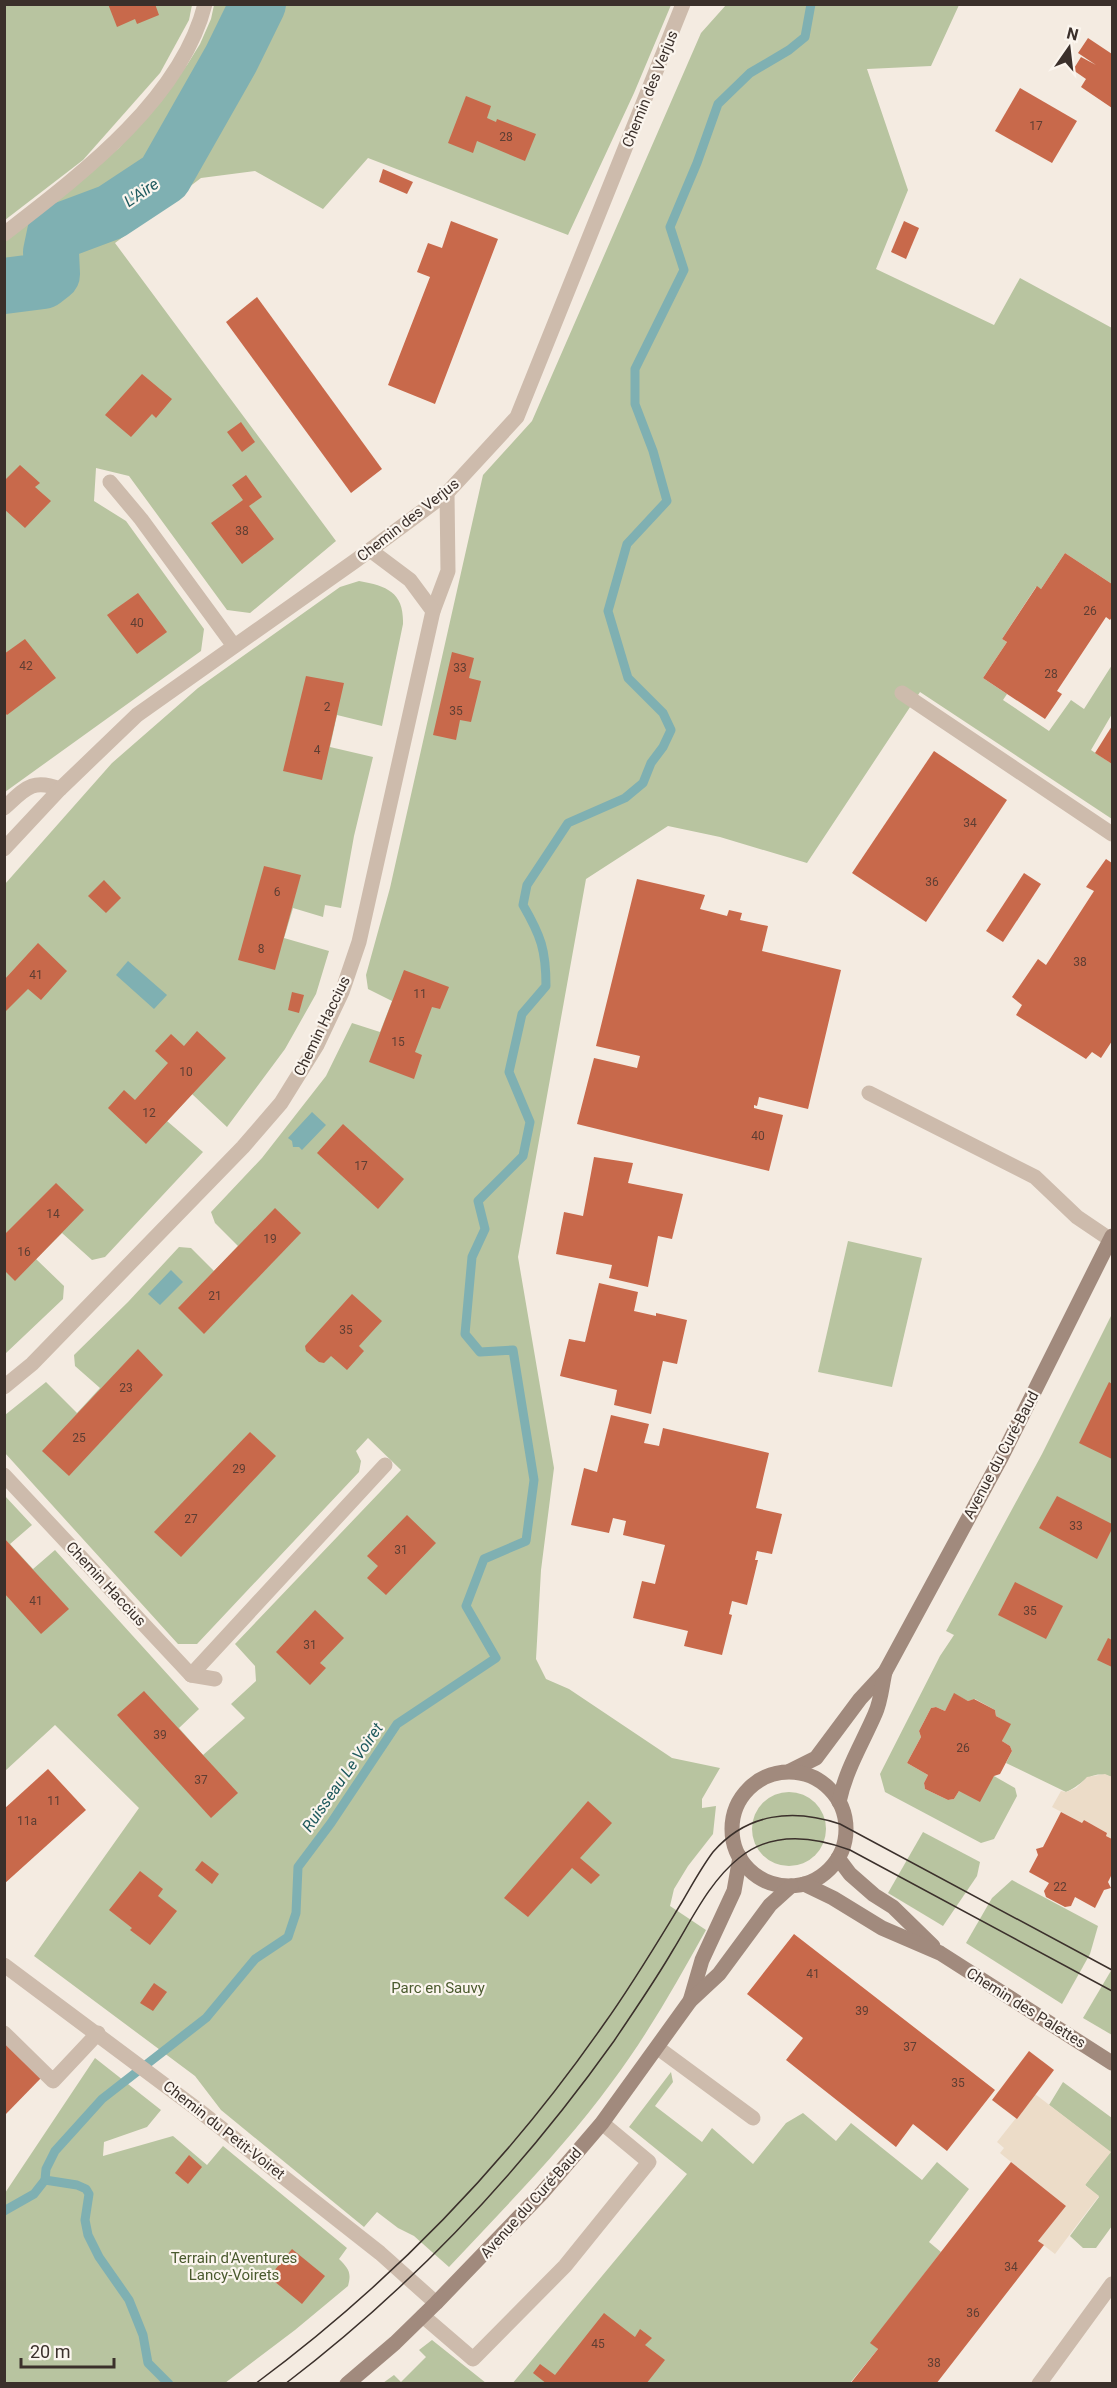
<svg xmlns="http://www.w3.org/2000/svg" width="1117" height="2388" font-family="Roboto,sans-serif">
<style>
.green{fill:#b8c4a0}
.plaza{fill:#ecdcc8}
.water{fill:#7fb0b2}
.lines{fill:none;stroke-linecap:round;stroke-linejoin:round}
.stream{stroke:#7fb0b2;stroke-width:9}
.river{stroke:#7fb0b2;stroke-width:56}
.building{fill:#c8694b}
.lane{stroke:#cdbbac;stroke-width:15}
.street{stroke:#cdbbac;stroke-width:15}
.secondary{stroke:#a18a7d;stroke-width:15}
.tram{stroke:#3b302b;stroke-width:1.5}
.labels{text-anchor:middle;stroke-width:4.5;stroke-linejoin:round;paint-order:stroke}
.number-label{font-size:12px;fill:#5e3e33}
.street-label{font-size:15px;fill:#3b302b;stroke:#fbf5ee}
.park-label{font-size:15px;fill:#4a5a2e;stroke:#fbf5ee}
.water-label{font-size:16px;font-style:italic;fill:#1f5a5e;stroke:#fbf5ee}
</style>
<rect width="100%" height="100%" fill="#f4ebe1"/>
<!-- green -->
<g class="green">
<path d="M5,5H192L189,20L160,73L83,160L5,220Z"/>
<path d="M214,5H671L634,93L568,235L368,158L323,209L255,171L201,178L115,243L336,541L250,613L227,610L129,476L96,468L94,501L126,521L204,629L201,651L5,792V239L119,148L187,65L200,44L211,19Z"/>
<path d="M726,5H959L931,66L867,69L908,190L876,269L994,325L1020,278L1112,328V584L1065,553L1041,589L1036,587L1002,639L1007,642L983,678L1007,694L1003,700L1049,731L1071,700L1084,709L1112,665V714L1091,750L1112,764V819L920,692L807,863L720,837L668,826L586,879L518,1257L554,1468L541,1570L536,1659L546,1679L569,1689L672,1758L720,1768L702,1799V1808L716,1806L713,1834L688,1866L674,1889L670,1906L706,1930C677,1982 648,2034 612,2082C564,2148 505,2207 449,2267L414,2236L398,2228L377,2212L364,2227L221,2110L195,2076L34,1956L139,1808L55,1725L5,1771V1496L32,1525L10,1544L33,1569L55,1550L199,1709L179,1728L203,1755L245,1718L231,1704L256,1681L255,1666L235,1644L401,1470L368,1438L356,1451L361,1461L359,1472L197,1644H178L5,1453V1415L46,1382L77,1413L100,1388L75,1366L74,1355L128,1302L179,1247L191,1248L214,1271L238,1246L215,1223L211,1212L262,1158L326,1076L352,1023L380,1032L392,1001L368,989L366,975L390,888L483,475L532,421L701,33Z"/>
<path d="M359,581C388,586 404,593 403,624L382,726L337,715L330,747L373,757L354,836L341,908L325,905L323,917L293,908L284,938L329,951L316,994L285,1049L227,1127L192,1094L167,1121L203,1152L105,1257L92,1260L62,1233L36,1259L64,1286L63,1299L5,1354V884L112,763L198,688L340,587Z"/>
<path d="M848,1241L922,1258L892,1387L818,1372Z"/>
<path d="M1112,1314V1777C1089,1768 1084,1785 1066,1792L1006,1763L1012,1751L1010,1746L1002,1741L1010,1724L996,1716L995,1710L975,1699L968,1701L954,1694L945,1711L936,1707L931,1708L919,1731L921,1737L907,1763L928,1775L924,1783L925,1789L948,1800L954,1799L959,1791L994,1776L1015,1788L1017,1796L994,1839L981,1843L885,1792L880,1774L940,1656L954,1635L946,1631L1042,1454Z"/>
<circle cx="789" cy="1829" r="37"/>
<path d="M923,1832L980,1862L977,1876L943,1926L888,1893Z"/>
<path d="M1012,1880L1098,1926L1090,1954L1062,2004L966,1943L992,1898Z"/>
<path d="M1112,1969V2035L1083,2018Z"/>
<path d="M95,2058L161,2110L147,2127L104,2142L103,2156L173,2136L207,2165L223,2146L347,2248L339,2259C348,2268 352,2272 348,2286L295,2330L225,2383L5,2384V2193Z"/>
<path d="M671,2072L673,2082L655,2106L702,2142L712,2128L753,2164L786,2123L803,2113L836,2141L851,2123L922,2180L937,2162L969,2189L929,2242L941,2252L871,2343L878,2349L850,2383L512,2384L687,2174L629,2127Z"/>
<path d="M1063,2082L1112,2118V2226L1096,2248H1083L1070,2236L1099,2197L1085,2185L1110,2152L1049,2105Z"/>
<path d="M432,2340L486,2383H383L394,2375L401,2382L426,2357L419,2350Z"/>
</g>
<!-- plaza -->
<g class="plaza">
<path d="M1105,1774L1112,1777V1839L1106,1836L1107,1833L1084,1820L1082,1823L1052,1807L1061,1791L1066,1792L1076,1788L1087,1777Z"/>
<path d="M1035,2094L1111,2152L1085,2185L1099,2196L1055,2254L1038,2241L1066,2206L1000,2153L1004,2148L997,2142Z"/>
</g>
<!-- water -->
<g class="water">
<path d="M128,961L167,995L154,1009L116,975Z"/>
<path d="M312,1112L326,1125L302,1150L299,1147H293L292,1141L288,1138Z"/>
<path d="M171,1270L183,1282L160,1305L148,1294Z"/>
</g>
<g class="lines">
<!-- stream -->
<g class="stream">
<path d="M4,2211L34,2194L45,2180"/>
<path d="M169,2384L148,2363L143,2335L129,2300L99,2257L88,2235L85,2220L89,2194L86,2189L77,2185L45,2180L46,2169L55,2151L102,2099L206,2018L255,1959L288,1937L296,1913L298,1867L331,1823L397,1724L496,1658L466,1606L484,1559L526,1541L534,1480L513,1350L480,1352L465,1334L472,1257L485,1229L478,1201L523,1156L530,1122L509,1072L522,1014L546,986C546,950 541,936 523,905L527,885L568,823L625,798L643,783L651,763L663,747L671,730L663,713L628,678L608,611L627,544L667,501L653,451L635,404V369L684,270L670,227L697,163L718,104L750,73L789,50L805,37L811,4"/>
</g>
<!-- river -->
<path class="river" d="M4,286L43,281L52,274L51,252L55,233L111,212L164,177L231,59L258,4"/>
</g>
<!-- building -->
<g class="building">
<path d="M108,4H155L159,15L137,24L135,19L117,27Z"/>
<path d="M1088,38L1112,54V108L1081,87L1086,79L1073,70L1081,57L1096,65L1078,53Z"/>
<path d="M1020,88L1077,121L1052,163L995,131Z"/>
<path d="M466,96L491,106L487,118L496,122L497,119L536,134L525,161L477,141L473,153L448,143Z"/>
<path d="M383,169L413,182L407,194L379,182Z"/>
<path d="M451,221L498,239L435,404L388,385L430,277L417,272L428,243L442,248Z"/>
<path d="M904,221L919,228L906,259L891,252Z"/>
<path d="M257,297L382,469L351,493L226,322Z"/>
<path d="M142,374L172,399L156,418L152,414L131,437L105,415Z"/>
<path d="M241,422L255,442L242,452L227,432Z"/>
<path d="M20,465L40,483L35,487L51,501L25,528L4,509V481Z"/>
<path d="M246,475L262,497L249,506L274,539L242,564L211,523L243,500L232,485Z"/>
<path d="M1065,553L1112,584V617L1110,620L1106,617L1057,691L1062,694L1045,719L983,678L1007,642L1002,639L1037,586L1041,589Z"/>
<path d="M138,593L167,632L137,654L107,615Z"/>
<path d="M25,639L56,678L7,715L4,712V654Z"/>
<path d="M452,652L474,658L469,678L481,681L471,722L460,720L456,740L433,735Z"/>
<path d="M306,676L344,683L322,780L283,771Z"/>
<path d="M1112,726V764L1095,753Z"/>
<path d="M934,751L1007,800L926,922L852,873Z"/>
<path d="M1106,859L1112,863V1041L1101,1058L1092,1052L1086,1059L1016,1015L1022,1005L1012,997L1038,959L1046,965L1094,891L1086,887Z"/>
<path d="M264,866L301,875L275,970L238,960Z"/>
<path d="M1024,873L1041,884L1003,942L986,931Z"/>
<path d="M637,879L705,895L700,909L727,916L729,910L742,913L740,920L768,926L762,951L841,970L808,1109L759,1097L757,1106L754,1105V1108L783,1115L769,1171L577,1124L594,1058L637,1068L640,1056L596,1046Z"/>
<path d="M104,880L121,898L106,913L88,896Z"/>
<path d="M38,943L67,971L41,1000L28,989L4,1013V980Z"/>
<path d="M404,970L449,987L440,1009L432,1007L415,1052L422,1055L414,1079L369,1062Z"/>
<path d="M292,992L304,995L299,1013L288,1010Z"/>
<path d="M197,1031L226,1058L146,1144L108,1108L124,1090L135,1100L168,1063L155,1051L171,1034L184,1046Z"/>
<path d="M343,1124L404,1179L378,1209L317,1153Z"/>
<path d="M594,1157L633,1163L628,1183L683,1194L672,1239L658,1236L648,1287L609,1278L612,1265L556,1254L564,1212L583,1216Z"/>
<path d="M56,1183L84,1210L15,1281L4,1270V1235Z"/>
<path d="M275,1208L301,1233L204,1334L178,1308Z"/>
<path d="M599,1283L638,1292L634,1311L656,1316V1313L687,1320L677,1364L663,1361L651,1414L614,1405L617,1390L560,1376L569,1339L585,1342Z"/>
<path d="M352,1294L382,1321L359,1346L364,1351L347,1370L331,1356L324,1363L319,1362L306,1351L305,1346Z"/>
<path d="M138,1349L163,1375L69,1476L42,1451Z"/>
<path d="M1109,1382L1112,1384V1459L1079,1443Z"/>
<path d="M611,1415L649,1424L644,1443L659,1446L663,1428L769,1453L756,1508L782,1514L772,1554L757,1551L755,1560H758L747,1605L732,1601L729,1614L732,1615L722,1655L684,1646L688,1631L633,1618L642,1581L655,1584L665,1545L623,1535L626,1521L613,1518L609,1533L571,1525L584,1468L597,1472Z"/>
<path d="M250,1432L276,1456L181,1557L154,1532Z"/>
<path d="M1057,1496L1112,1524V1529L1097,1559L1039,1528Z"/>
<path d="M407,1515L436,1543L386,1595L367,1578L378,1566L367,1556Z"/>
<path d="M4,1538L69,1609L41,1634L4,1593Z"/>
<path d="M1015,1582L1063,1606L1046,1639L998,1615Z"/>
<path d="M315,1610L344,1638L320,1663L326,1668L310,1685L276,1652Z"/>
<path d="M1108,1638L1112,1640V1667L1097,1660Z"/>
<path d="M144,1691L238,1793L211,1818L117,1715Z"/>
<path d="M954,1693L968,1701L974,1699L995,1710L996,1716L1011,1724L1002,1741L1010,1746L1012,1751L1000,1774L994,1776L980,1802L959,1791L954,1799L948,1800L925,1789L924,1783L928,1775L907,1763L921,1737L919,1731L931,1708L936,1707L945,1711Z"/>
<path d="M48,1769L86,1810L4,1884V1809Z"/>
<path d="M588,1801L612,1823L580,1858L600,1875L591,1884L572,1868L528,1917L504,1898Z"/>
<path d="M1061,1812L1082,1823L1084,1820L1107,1833L1106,1836L1112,1839V1874L1108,1882L1111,1888L1104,1890L1095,1908L1075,1897L1071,1906L1065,1907L1046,1897L1044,1891L1049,1883L1029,1872L1038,1855L1036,1849L1043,1847Z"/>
<path d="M202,1861L219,1874L212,1884L195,1870Z"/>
<path d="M140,1871L163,1889L158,1896L177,1911L150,1945L130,1930L132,1928L109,1910Z"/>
<path d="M794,1934L995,2090L947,2151L913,2124L896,2147L786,2060L803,2038L747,1994Z"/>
<path d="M154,1983L167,1992L153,2011L140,2003Z"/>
<path d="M4,2041L42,2077L4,2116Z"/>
<path d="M1029,2051L1054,2070L1017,2119L992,2100Z"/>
<path d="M189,2155L202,2167L188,2184L175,2173Z"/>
<path d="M1011,2162L1066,2206L1038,2241L1044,2245L936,2384H850L878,2349L870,2343Z"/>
<path d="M292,2249L325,2276L302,2304L269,2277Z"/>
<path d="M604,2313L635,2337L640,2329L652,2338L645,2345L665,2360L646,2384H547L533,2373L540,2364L555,2375Z"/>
</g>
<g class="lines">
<!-- lane -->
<g class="lane">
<path d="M110,482L141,519L234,646"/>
<path d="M902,693L1112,834"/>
<path d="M4,808C25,789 32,778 60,789"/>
<path d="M869,1093L1035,1177L1077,1217L1111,1240"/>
<path d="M191,1675L385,1465"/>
<path d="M4,2033L53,2081L98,2033"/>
<path d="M658,2048L753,2118"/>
<path d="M423,2316L473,2359L565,2266L649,2162L602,2123"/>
</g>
<!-- street -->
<g class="street">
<path d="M4,234C79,176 181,100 205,4"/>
<path d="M433,611L448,571L447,493"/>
<path d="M4,849L60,789L137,715L355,561L447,493L517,417L683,4"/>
<path d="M4,1387L32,1364L243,1147L281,1103L317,1045L342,992L359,942L433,611L410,580L370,550"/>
<path d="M4,1475L191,1675L215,1679"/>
<path d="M4,1965L197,2109L380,2253L436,2303"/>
<path d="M1039,2384L1112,2284"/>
</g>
<!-- secondary -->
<g class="secondary">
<path d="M790,1771L816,1758L860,1699L885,1672L1001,1458L1112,1236"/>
<circle cx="789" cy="1829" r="57"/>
<path d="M839,1802C846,1769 862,1744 875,1714C881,1701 882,1685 885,1672"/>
<path d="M838,1858L850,1874L874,1895L893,1907L933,1946"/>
<path d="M804,1884L833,1898L882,1928L940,1953L1112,2063"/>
<path d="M690,2001L702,1960L734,1891L740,1857"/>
<path d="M347,2384L395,2343L436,2303L542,2193L602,2123L690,2001L719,1974L770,1905L791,1886"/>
</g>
<!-- tram -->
<g class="tram">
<path d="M255,2384C390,2284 508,2162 604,2024C632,1985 657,1943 682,1902C692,1885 701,1868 713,1852C747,1813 793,1808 840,1824L1112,1970"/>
<path d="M285,2384C411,2288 522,2170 614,2041C634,2011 655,1981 673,1950C692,1919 710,1881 739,1858C772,1831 813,1836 850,1850L1112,1991"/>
</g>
</g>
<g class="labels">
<!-- number labels -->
<g class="number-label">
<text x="1036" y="130">17</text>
<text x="506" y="141">28</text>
<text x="242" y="535">38</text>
<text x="1090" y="615">26</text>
<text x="137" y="627">40</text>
<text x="26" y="670">42</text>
<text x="460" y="672">33</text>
<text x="1051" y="678">28</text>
<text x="327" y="711">2</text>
<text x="456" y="715">35</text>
<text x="317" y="754">4</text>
<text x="970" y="827">34</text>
<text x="932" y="886">36</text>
<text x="277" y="896">6</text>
<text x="261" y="953">8</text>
<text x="1080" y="966">38</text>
<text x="36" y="979">41</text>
<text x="420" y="998">11</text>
<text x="398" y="1046">15</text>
<text x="186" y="1076">10</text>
<text x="149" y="1117">12</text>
<text x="758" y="1140">40</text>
<text x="361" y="1170">17</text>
<text x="53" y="1218">14</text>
<text x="270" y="1243">19</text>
<text x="24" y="1256">16</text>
<text x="215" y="1300">21</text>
<text x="346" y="1334">35</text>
<text x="126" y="1392">23</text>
<text x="79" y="1442">25</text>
<text x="239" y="1473">29</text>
<text x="191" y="1523">27</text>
<text x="1076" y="1530">33</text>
<text x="401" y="1554">31</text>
<text x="36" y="1605">41</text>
<text x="1030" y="1615">35</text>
<text x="310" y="1649">31</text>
<text x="160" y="1739">39</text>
<text x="963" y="1752">26</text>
<text x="201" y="1784">37</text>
<text x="54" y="1805">11</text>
<text x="27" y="1825">11a</text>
<text x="1060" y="1891">22</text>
<text x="813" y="1978">41</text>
<text x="862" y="2015">39</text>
<text x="910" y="2051">37</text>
<text x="958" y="2087">35</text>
<text x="1011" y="2271">34</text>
<text x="973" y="2317">36</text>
<text x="598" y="2348">45</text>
<text x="934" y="2367">38</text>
</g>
<!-- street labels -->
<g class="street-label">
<text transform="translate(650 89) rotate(-68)" y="5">Chemin des Verjus</text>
<text transform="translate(408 520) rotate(-38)" y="5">Chemin des Verjus</text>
<text transform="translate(322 1026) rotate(-64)" y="5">Chemin Haccius</text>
<text transform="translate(1001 1455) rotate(-62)" y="5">Avenue du Curé-Baud</text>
<text transform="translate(106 1584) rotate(47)" y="5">Chemin Haccius</text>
<text transform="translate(1026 2008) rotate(32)" y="5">Chemin des Palettes</text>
<text transform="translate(224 2130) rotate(38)" y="5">Chemin du Petit-Voiret</text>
<text transform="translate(531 2203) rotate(-48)" y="5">Avenue du Curé-Baud</text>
</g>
<!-- park labels -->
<g class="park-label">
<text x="438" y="1993">Parc en Sauvy</text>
<text x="234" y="2263">Terrain d'Aventures<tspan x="234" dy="17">Lancy-Voirets</tspan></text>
</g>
<!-- water labels -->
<g class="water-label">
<text transform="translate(141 192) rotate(-34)" y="6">L'Aire</text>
<text transform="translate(342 1777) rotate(-55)" y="6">Ruisseau Le Voiret</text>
</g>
</g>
<!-- border -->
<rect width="1117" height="2388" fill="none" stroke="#3b302b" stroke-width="12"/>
<!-- north arrow -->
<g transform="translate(1069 48) rotate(14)" stroke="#fbf5ee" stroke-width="4.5" paint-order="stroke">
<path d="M0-4.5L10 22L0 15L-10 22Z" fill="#3b302b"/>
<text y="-9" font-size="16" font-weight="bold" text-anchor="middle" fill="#3b302b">N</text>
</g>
<!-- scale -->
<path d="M21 2358v9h93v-9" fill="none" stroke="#3b302b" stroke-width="3"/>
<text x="30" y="2358" font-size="18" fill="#3b302b" stroke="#fbf5ee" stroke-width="4.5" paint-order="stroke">20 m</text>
</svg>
